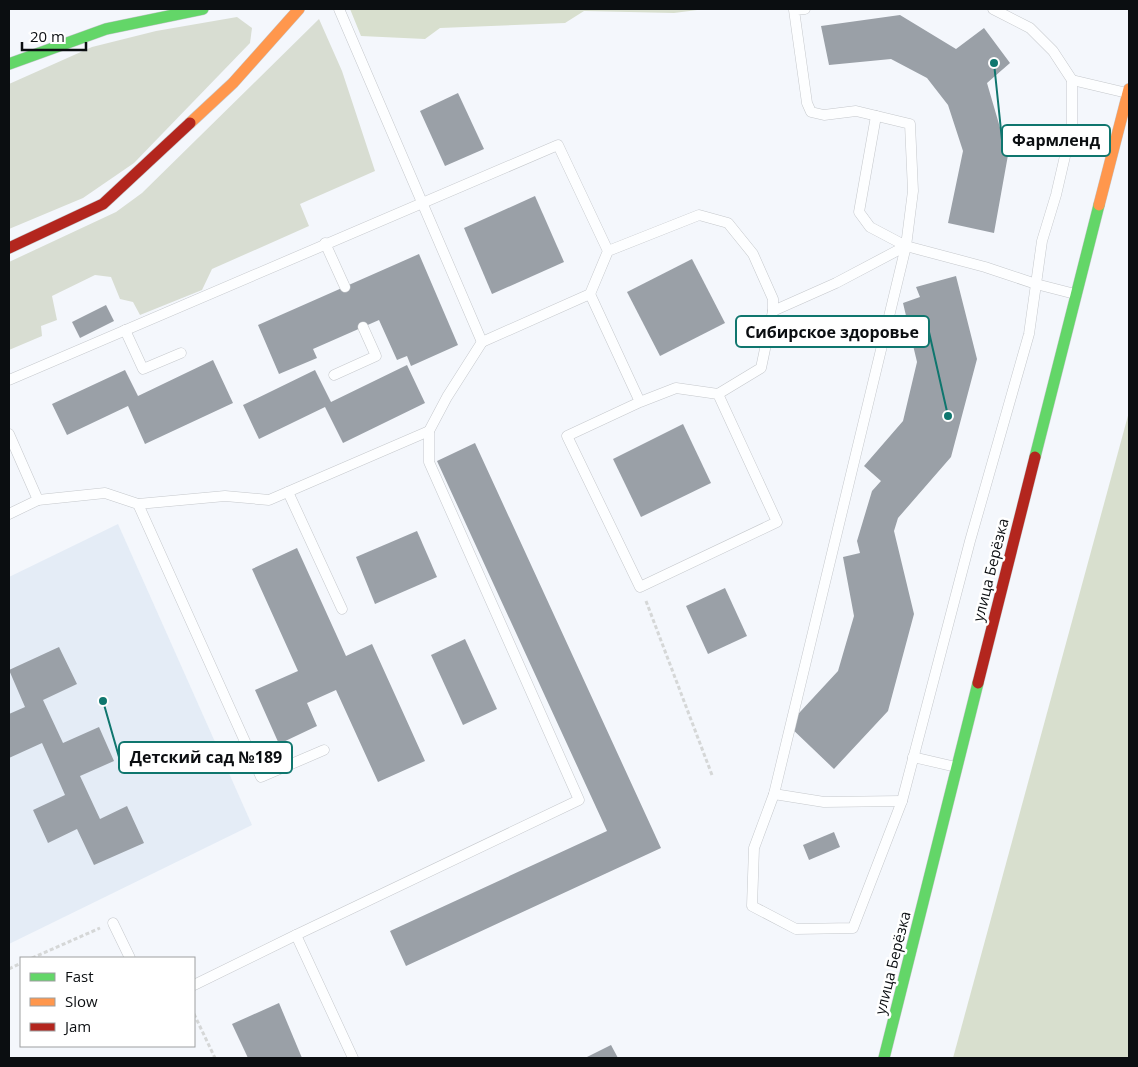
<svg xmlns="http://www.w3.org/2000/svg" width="1138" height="1067" font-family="'Open Sans',sans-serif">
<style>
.built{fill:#e4ecf6}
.green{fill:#d8ddd2}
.forest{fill:#d8dfce}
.building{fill:#9aa0a7}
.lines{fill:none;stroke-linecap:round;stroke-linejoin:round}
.lane-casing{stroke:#c5c8cc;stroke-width:11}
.fast-casing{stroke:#c5c8cc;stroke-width:12}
.slow-casing{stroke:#c5c8cc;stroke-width:12}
.jam-casing{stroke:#c5c8cc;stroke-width:12}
.path{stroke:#d5d7d7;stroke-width:3;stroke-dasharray:4 2.5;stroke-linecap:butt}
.lane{stroke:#fdfeff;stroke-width:10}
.fast{stroke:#63d668;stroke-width:11}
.slow{stroke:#ff974d;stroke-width:11}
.jam{stroke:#b3261e;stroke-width:11}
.labels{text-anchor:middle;stroke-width:5;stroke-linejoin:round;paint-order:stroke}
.street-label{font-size:15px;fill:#0b0e11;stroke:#fff}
.leader{fill:none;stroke:#0f766e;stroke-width:2}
.callout-dot{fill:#0f766e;stroke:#fff;stroke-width:2}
.callout{fill:#fff;stroke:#0f766e;stroke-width:2}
.callout-label{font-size:16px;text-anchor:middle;font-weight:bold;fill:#0b0e11}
</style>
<rect width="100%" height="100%" fill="#f4f7fc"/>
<!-- built -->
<path class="built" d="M118,524L252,825L9,944V577Z"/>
<!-- green -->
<g class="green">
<path d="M237,17L252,28L250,43L134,163L83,198L9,229V84L92,47L156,31Z"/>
<path d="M319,19L342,71L375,171L300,204L309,226L212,269L202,290L140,315L133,302L120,299L111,277L95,275L52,296L57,320L41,326L42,336L9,350V262L116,212L142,193Z"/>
</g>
<!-- forest -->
<g class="forest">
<path d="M350,9H705L674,13L584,11L565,23L440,28L425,39L361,36Z"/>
<path d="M1129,412V1058H953Z"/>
</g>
<!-- building -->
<g class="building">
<path d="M900,15L956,49L984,28L1010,63L987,83L1008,155L994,233L948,223L963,151L948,105L927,78L891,59L829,65L821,26Z"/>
<path d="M458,93L484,149L445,166L420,111Z"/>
<path d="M535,196L564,262L492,294L464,228Z"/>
<path d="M419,254L458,345L411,366L407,356L397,360L379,320L313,349L317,358L279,374L258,325Z"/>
<path d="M692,259L725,323L660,356L627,292Z"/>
<path d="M956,276L977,359L951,457L898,518L894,531L914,614L888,711L834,769L788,725L838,671L854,616L843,557L860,553L857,541L872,491L881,481L864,466L903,421L917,362L903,303L920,297L916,287Z"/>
<path d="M106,305L114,321L80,338L72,322Z"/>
<path d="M213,360L233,403L145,444L128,406L67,435L52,404L125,370L138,396Z"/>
<path d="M407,365L425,403L343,443L325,407L259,439L243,405L315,370L331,402Z"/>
<path d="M683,424L711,483L641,517L613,459Z"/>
<path d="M475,443L661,848L406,966L390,931L607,831L437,461Z"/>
<path d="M417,531L437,577L375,604L356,557Z"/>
<path d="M297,548L346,656L372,644L425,761L378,782L336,690L307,703L317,726L279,744L255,690L298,671L252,569Z"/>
<path d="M725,588L747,636L708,654L686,606Z"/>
<path d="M465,639L497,709L463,725L431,655Z"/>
<path d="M59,647L77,684L43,700L63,743L99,727L114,761L80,776L100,819L127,806L144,843L94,865L77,829L48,843L33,810L65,795L42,743L9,758V714L25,707L9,670Z"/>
<path d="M834,832L840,847L809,860L803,845Z"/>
<path d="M279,1003L302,1058H248L232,1024Z"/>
<path d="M611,1045L618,1058H585Z"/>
</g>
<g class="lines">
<defs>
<g id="lane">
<path d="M339,9L482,342L590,294L640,402L567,436L640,587L777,522L718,394L676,388L640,402"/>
<path d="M805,9L794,10L807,103L811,112L824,115L856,111L910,124L913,191L906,246L985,267L1036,284L1029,334L970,541L902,801L853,928L796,929L752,906L754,848L774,794L906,246"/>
<path d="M993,9L1030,28L1053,51L1072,80V126L1056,195L1042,241L1036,284L1075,294"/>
<path d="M1072,80L1127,93"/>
<path d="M876,116L859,212L870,227L906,246"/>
<path d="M325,243L345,287"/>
<path d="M608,251L699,215L728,223L753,254L773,299V311L761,368L718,394"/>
<path d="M773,311L836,283L906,246"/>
<path d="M125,330L143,369L181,353"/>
<path d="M334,375L376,356L363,327"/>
<path d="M9,380L558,145L608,251L590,294"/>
<path d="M9,434L38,500L9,514"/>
<path d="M288,492L342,609"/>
<path d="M38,500L105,493L138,504L225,496L269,500L429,431"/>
<path d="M138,504L261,777L324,750"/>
<path d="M913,757L956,767"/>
<path d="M774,794L824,802L902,801"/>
<path d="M113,923L130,958"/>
<path d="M194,985L296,935"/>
<path d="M353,1058L296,935L579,800L429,462V431L447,397L482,342"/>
</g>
<g id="fast">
<path d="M9,64L106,29L203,9"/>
<path d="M1035,457L1099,205"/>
<path d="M884,1058L978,683"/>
</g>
<g id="slow">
<path d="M190,123L233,83L299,9"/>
<path d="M1099,205L1129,89"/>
</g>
<g id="jam">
<path d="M9,248L103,204L190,123"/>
<path d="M978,683L1035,457"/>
</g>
</defs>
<!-- lane casing -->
<use href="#lane" class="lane-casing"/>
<!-- fast casing -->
<use href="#fast" class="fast-casing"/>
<!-- slow casing -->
<use href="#slow" class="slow-casing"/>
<!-- jam casing -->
<use href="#jam" class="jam-casing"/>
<!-- path -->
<g class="path">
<path d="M646,601L712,775"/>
<path d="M32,958L100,928"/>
<path d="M9,969L21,963"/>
<path d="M194,1014L215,1058"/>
</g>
<!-- lane -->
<use href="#lane" class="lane"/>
<!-- fast -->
<use href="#fast" class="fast"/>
<!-- slow -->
<use href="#slow" class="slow"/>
<!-- jam -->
<use href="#jam" class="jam"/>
</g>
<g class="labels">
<!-- street labels -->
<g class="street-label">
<text transform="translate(991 570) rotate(-76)" y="5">улица Берёзка</text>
<text transform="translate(893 963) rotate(-76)" y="5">улица Берёзка</text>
</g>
</g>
<!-- callouts -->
<path class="leader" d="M994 63L1002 140M948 416L929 332M103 701L119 757"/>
<g class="callout-dot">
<circle cx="994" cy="63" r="5"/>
<circle cx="948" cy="416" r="5"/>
<circle cx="103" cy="701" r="5"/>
</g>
<g class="callout">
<rect x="1002" y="125" width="108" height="31" rx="5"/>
<rect x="736" y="316" width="193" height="31" rx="5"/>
<rect x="119" y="742" width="173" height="31" rx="5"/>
</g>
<g class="callout-label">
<text x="1056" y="146">Фармленд</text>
<text x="832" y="338">Сибирское здоровье</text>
<text x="206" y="763">Детский сад №189</text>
</g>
<!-- border -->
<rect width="1138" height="1067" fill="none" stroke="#0b0e11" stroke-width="20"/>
<!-- legend -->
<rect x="20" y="957" width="175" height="90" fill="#ffffff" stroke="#9d9fa0"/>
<rect x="30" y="973" width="25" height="8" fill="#63d668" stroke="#9d9fa0"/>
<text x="65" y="982" font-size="15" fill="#0b0e11">Fast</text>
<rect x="30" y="998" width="25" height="8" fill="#ff974d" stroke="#9d9fa0"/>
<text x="65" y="1007" font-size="15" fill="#0b0e11">Slow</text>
<rect x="30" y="1023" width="25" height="8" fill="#b3261e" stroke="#9d9fa0"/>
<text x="65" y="1032" font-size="15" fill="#0b0e11">Jam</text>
<!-- scale -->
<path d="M22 42v8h64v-8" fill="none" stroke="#0b0e11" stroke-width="2.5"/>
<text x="30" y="42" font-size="15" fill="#0b0e11" stroke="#ffffff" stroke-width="4" paint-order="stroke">20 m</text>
</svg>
